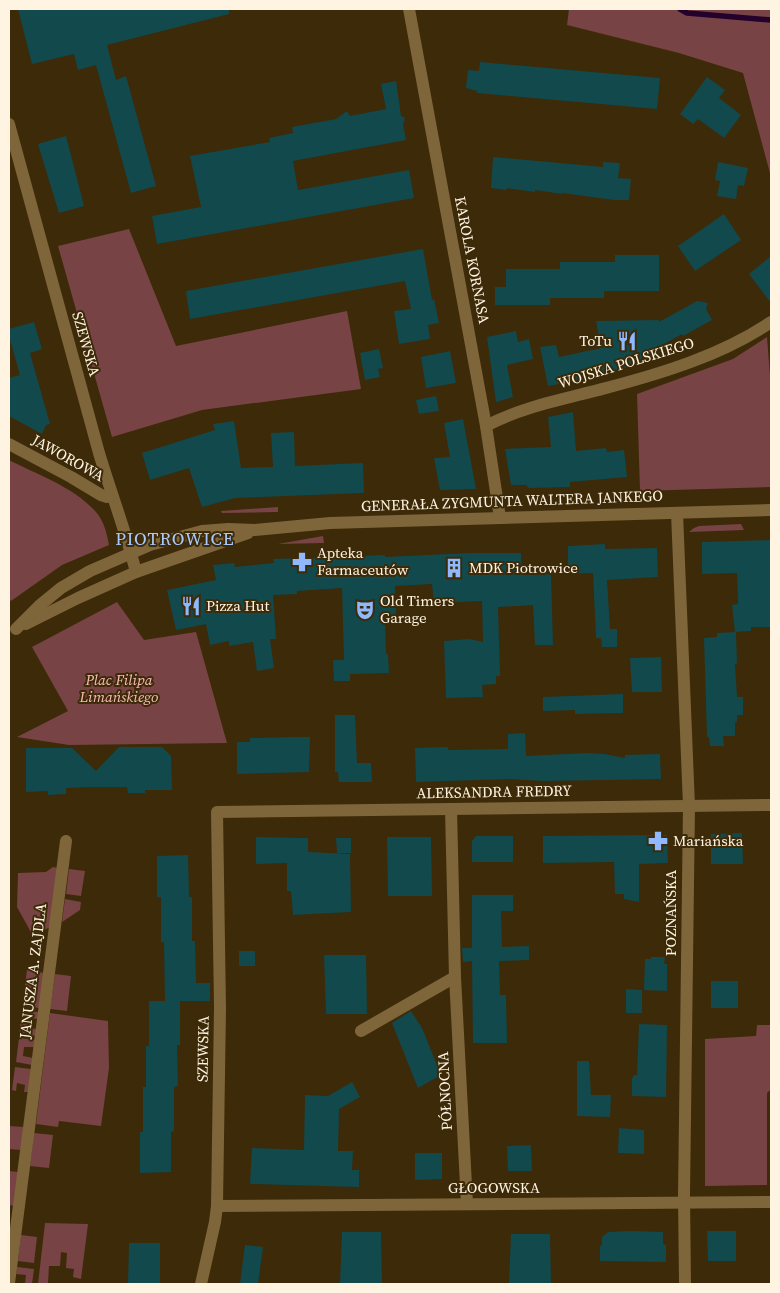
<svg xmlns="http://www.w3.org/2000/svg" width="780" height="1293" font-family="'Source Serif 4',serif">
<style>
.green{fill:#784344}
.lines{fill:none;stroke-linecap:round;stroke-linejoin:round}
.stream{stroke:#24002c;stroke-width:5.5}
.building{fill:#12494c}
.minor{stroke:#7e653a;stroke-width:12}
.labels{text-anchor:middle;stroke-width:4;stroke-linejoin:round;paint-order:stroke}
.street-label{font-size:15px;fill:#fff3e1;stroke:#3c2a08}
.poi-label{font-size:15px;fill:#fff3e1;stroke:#3c2a08;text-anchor:start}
.park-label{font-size:15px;font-style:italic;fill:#fcbcbb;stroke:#3c2a08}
.quarter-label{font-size:18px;letter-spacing:1px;fill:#aacafd;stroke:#3c2a08}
</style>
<rect width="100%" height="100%" fill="#3c2a08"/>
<!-- green -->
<g class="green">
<path d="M569,9H771V177L743,73L679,53L567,25Z"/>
<path d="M129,229L176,346L347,311L361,389L202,410L112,437L58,246Z"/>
<path d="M767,337L771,388V487L640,491L637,394L733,359Z"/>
<path d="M9,460C38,475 74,487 96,512C104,521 107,534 109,545L62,565L11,601L9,598Z"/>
<path d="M278,507V512L222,513L221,511Z"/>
<path d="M741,524L744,530L689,532L694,528L699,526Z"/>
<path d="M323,536L324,543L278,544Z"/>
<path d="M117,602L144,640L196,632L227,743L69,745L17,737L68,711L32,647Z"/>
<path d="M53,867L58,868L50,927L37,934H32L17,907L18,873L46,872Z"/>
<path d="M69,869L85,871L81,896L66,894Z"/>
<path d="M65,899L81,902L80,910L62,922Z"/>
<path d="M27,970L44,973L39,1008L22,1006Z"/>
<path d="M55,974L71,976L67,1011L50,1009Z"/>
<path d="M22,1011L39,1012L38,1019L28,1018L27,1028L37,1029L36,1036L19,1033Z"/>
<path d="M50,1013L108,1021L109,1068L101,1126L59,1121L58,1127L36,1124Z"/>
<path d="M757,1025H771V1089L767,1093V1185L705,1186V1039L756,1036Z"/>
<path d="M19,1038L35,1040L34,1047H24L23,1056L33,1058L32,1065L16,1062Z"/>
<path d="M15,1067L31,1069L29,1092H24L25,1085L17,1083L16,1091L12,1090Z"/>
<path d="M9,1126L24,1127L21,1150L9,1149Z"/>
<path d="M34,1133L53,1135L49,1168L30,1166Z"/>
<path d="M9,1171L18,1172L14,1206L9,1205Z"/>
<path d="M45,1223L88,1224L81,1279L73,1277L74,1269L66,1268L67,1253L61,1252L60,1266H49L48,1283L52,1284H38Z"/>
<path d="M21,1235L37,1237L34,1263L18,1261Z"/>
<path d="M17,1267L34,1269L32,1284H25L26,1275L16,1274Z"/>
</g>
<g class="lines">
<!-- stream -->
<path class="stream" d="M680,9L687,13L771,20"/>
</g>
<!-- building -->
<g class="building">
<path d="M18,9H229V14L107,45L116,80L126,76L156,186L131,193L96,65L78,70L74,54L32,64Z"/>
<path d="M480,62L660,78L657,109L477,93V91L466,88L468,70L479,71Z"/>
<path d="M707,77L725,90L719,98L741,115L724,138L698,119L693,124L680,114Z"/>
<path d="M396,81L401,116L405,118L403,125L406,140L293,161L298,190L409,170L414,198L157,244L152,216L201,207L190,156L270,142L269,138L293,133L292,127L336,119L347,111L350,116L386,109L381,84Z"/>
<path d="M66,136L84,206L59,213L38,144Z"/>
<path d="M493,157L603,167V162L620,163L618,178L631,179L629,200H614L562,193V194L535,190V192L507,188V190L491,188Z"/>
<path d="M718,162L748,168L744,186L738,185L736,199L717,196L720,181L715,180Z"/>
<path d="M724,214L741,240L695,271L678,246Z"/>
<path d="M423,249L432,300L434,299L439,323L428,325L430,339L399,344L394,311L411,309L405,281L190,319L186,291Z"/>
<path d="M615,255H659V291H604V298H550V305H495V287H506V269H560V262H615Z"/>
<path d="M771,256V303L749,274Z"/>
<path d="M697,301L708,303L706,309L712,320L683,336L682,334L657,348L660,358L599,375V376L548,386L540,347L556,345L559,357L601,348L596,321L659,320V322Z"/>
<path d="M34,322L42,349L30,353L50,424L46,425L42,434L9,416V378L20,375L9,336V329Z"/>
<path d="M516,331L518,342L529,339L533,359L507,365L513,397L496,402L487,337Z"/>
<path d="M379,349L383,368L378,369L380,377L365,380L360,353Z"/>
<path d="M450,351L456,383L426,388L421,357Z"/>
<path d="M436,396L439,411L419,414L416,400Z"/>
<path d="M573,412L576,451L606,448L607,452L624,450L627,477L570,482V487L529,488L526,485H511L505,449L551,447L548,417Z"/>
<path d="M463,419L476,489L440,490L434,458L450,457L444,423Z"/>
<path d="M234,421L241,468L273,467L271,433L294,432L295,466L363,463L364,493L235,498L202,507L189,468L150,480L142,453L215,430L213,424Z"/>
<path d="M771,540V573L770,574L771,627H751V631L735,632L732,605L738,604L737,573L702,574V542Z"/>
<path d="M605,544V549L657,548L658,577L607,580L610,629H617V647H602L601,638H596L593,573L568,574V546Z"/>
<path d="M470,553H521L522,575L551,574L553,645H535L533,605L498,607L500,676H496V684L482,685L483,697L446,698L444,641L470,639L483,642L482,601L434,603L432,584L395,586L396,616L385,617L386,654H388L389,673L350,674V681H334L333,660H344L342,588L297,591V594L273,595L276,639H270L274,668L257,671L253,642L229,646V641L210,645L206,624L176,630L167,590L216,580L213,565L234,563L235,567L274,563L273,559L385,555V557Z"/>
<path d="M736,632L737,664H735L737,697H743V715H737V722H735V736H723L724,746H710L709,737H707L704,638L717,637V633Z"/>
<path d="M661,657L662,692H632L630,658Z"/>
<path d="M623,694V713L575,714V710L543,711V697Z"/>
<path d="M335,715H355L357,763H371L372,782H339L338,772H335Z"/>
<path d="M525,733L526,756L586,753L605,754L625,758V755L660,754L661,779L544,781L509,779L416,782L415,748L448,747V750L508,749V734Z"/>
<path d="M293,737H310L309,772L237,774V742H250V738Z"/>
<path d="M119,747H162L171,756L172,790H145V793H128L127,787H86L66,788V794L48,795V791L26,792V748H72L96,771Z"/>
<path d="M742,833L743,864H711V834Z"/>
<path d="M667,835L668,863L639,864V902L624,899V894H615L614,862L543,863V836Z"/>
<path d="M476,836H513V862H472V841Z"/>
<path d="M256,837L308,838V852L350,854L351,912L293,915L291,891H287V863L256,864Z"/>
<path d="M387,837H431L432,896H388Z"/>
<path d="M336,838H351V853H337Z"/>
<path d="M188,855L189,897H192V941H195L196,983H210V1001H180V1045H177L178,1086L174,1087V1131L171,1132V1172L140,1173V1132H143V1087H146V1046H149V1001H165L164,942H161V897H157V856Z"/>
<path d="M472,895H513V911H501L502,947L529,946V960L499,961L500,995H506L507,1043H473L472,961L463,962L462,948H472Z"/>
<rect x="239" y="951" width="16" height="15"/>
<path d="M324,955H366L367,1014H326Z"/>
<path d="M651,957H665L664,964H667V991L644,990L645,959H651Z"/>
<rect x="711" y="981" width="27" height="27"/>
<path d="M626,989L642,990V1013H626Z"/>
<path d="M411,1011L422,1028L441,1075L418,1088L392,1023Z"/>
<path d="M639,1024L667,1025L666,1097L632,1096V1078H633L634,1075H637Z"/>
<path d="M577,1061H589L591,1095H611L610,1117L577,1116Z"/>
<path d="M352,1082L360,1097L339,1109L338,1151H353L352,1170H359V1187L250,1184L252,1148L304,1150L305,1095L328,1096Z"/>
<path d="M619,1128L644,1130V1154L618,1153Z"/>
<path d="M531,1145L532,1171H508L507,1146Z"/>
<path d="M415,1153H442V1179L415,1180Z"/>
<path d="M632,1231L663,1232V1244L666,1245V1262L600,1261V1246L602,1245V1237L608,1232Z"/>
<path d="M707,1231H736V1261H708Z"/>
<path d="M342,1232H381L382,1284H340Z"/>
<path d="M511,1234H550L551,1284H509Z"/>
<path d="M129,1243H160V1284H128Z"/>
<path d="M245,1245L263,1247L258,1284H240Z"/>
</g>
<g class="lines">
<!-- minor -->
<g class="minor">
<path d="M409,9L486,426L500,518"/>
<path d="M9,124L99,453C111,493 126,532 136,572"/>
<path d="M486,426C524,406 565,399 606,388C663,373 722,355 771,322"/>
<path d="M9,444L71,477L101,495L107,497L111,495"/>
<path d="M677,513L689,806L684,1195L685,1284"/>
<path d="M26,624L78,598L136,572L248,533"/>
<path d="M16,629L39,606L61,588L90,571L150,545L202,531L228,529L255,530L330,523L771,510"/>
<path d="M451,809L455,977L467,1204"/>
<path d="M361,1031L455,977"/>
<path d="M217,1206L771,1202"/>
<path d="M9,1283L66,841"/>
<path d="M201,1284L215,1222L217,1206L220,1008L217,812L771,805"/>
</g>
</g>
<!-- icons -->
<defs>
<symbol id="restaurant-bare" viewBox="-9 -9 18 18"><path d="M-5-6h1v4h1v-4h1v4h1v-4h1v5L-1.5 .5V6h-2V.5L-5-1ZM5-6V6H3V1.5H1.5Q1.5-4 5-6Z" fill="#8fb8fd" stroke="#3c2a08" stroke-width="2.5" paint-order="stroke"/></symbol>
<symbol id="pharmacy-bare" viewBox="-9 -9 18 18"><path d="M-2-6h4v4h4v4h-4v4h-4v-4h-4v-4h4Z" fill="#8fb8fd" stroke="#3c2a08" stroke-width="2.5" paint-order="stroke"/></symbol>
<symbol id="building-bare" viewBox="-9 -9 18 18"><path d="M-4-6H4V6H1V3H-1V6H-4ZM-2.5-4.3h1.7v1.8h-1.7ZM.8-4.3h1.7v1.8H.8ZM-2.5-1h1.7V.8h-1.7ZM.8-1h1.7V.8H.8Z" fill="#8fb8fd" stroke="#3c2a08" stroke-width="2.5" paint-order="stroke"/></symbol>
<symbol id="theatre-bare" viewBox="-9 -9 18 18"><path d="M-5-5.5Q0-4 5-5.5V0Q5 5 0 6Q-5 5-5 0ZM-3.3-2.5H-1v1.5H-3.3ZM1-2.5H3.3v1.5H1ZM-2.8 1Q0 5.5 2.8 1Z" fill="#8fb8fd" stroke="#3c2a08" stroke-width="2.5" paint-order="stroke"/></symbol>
</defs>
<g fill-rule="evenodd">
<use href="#restaurant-bare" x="613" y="327" width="28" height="28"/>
<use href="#pharmacy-bare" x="288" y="548" width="28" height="28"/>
<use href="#building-bare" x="440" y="554" width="28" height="28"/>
<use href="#restaurant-bare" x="177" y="592" width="28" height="28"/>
<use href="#theatre-bare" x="351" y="596" width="28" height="28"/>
<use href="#pharmacy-bare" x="644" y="827" width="28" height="28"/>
</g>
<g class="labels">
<!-- street labels -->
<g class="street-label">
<text transform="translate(472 260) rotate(79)" y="5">KAROLA KORNASA</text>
<text transform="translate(86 344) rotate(74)" y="5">SZEWSKA</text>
<text transform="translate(626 363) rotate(-17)" y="5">WOJSKA POLSKIEGO</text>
<text transform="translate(68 458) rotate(29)" y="5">JAWOROWA</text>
<text transform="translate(512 501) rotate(-2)" y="5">GENERAŁA ZYGMUNTA WALTERA JANKEGO</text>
<text transform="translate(494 792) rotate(-1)" y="5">ALEKSANDRA FREDRY</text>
<text transform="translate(671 913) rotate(-90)" y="5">POZNAŃSKA</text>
<text transform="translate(33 971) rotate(-83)" y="5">JANUSZA A. ZAJDLA</text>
<text transform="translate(203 1049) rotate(-89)" y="5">SZEWSKA</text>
<text transform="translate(445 1091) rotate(-93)" y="5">PÓŁNOCNA</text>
<text x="494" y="1193">GŁOGOWSKA</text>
</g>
<!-- poi labels -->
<g class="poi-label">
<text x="612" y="346" text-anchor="end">ToTu</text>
<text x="317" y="558">Apteka<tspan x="317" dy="17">Farmaceutów</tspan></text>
<text x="469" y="573">MDK Piotrowice</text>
<text x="380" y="606">Old Timers<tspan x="380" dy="17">Garage</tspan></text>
<text x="206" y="611">Pizza Hut</text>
<text x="673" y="846">Mariańska</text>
</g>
<!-- park labels -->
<g class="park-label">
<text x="119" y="685">Plac Filipa<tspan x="119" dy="17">Limańskiego</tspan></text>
</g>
<!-- quarter labels -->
<g class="quarter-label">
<text x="175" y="545">PIOTROWICE</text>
</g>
</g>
<!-- border -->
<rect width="780" height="1293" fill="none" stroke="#fff3e1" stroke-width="20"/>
</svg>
